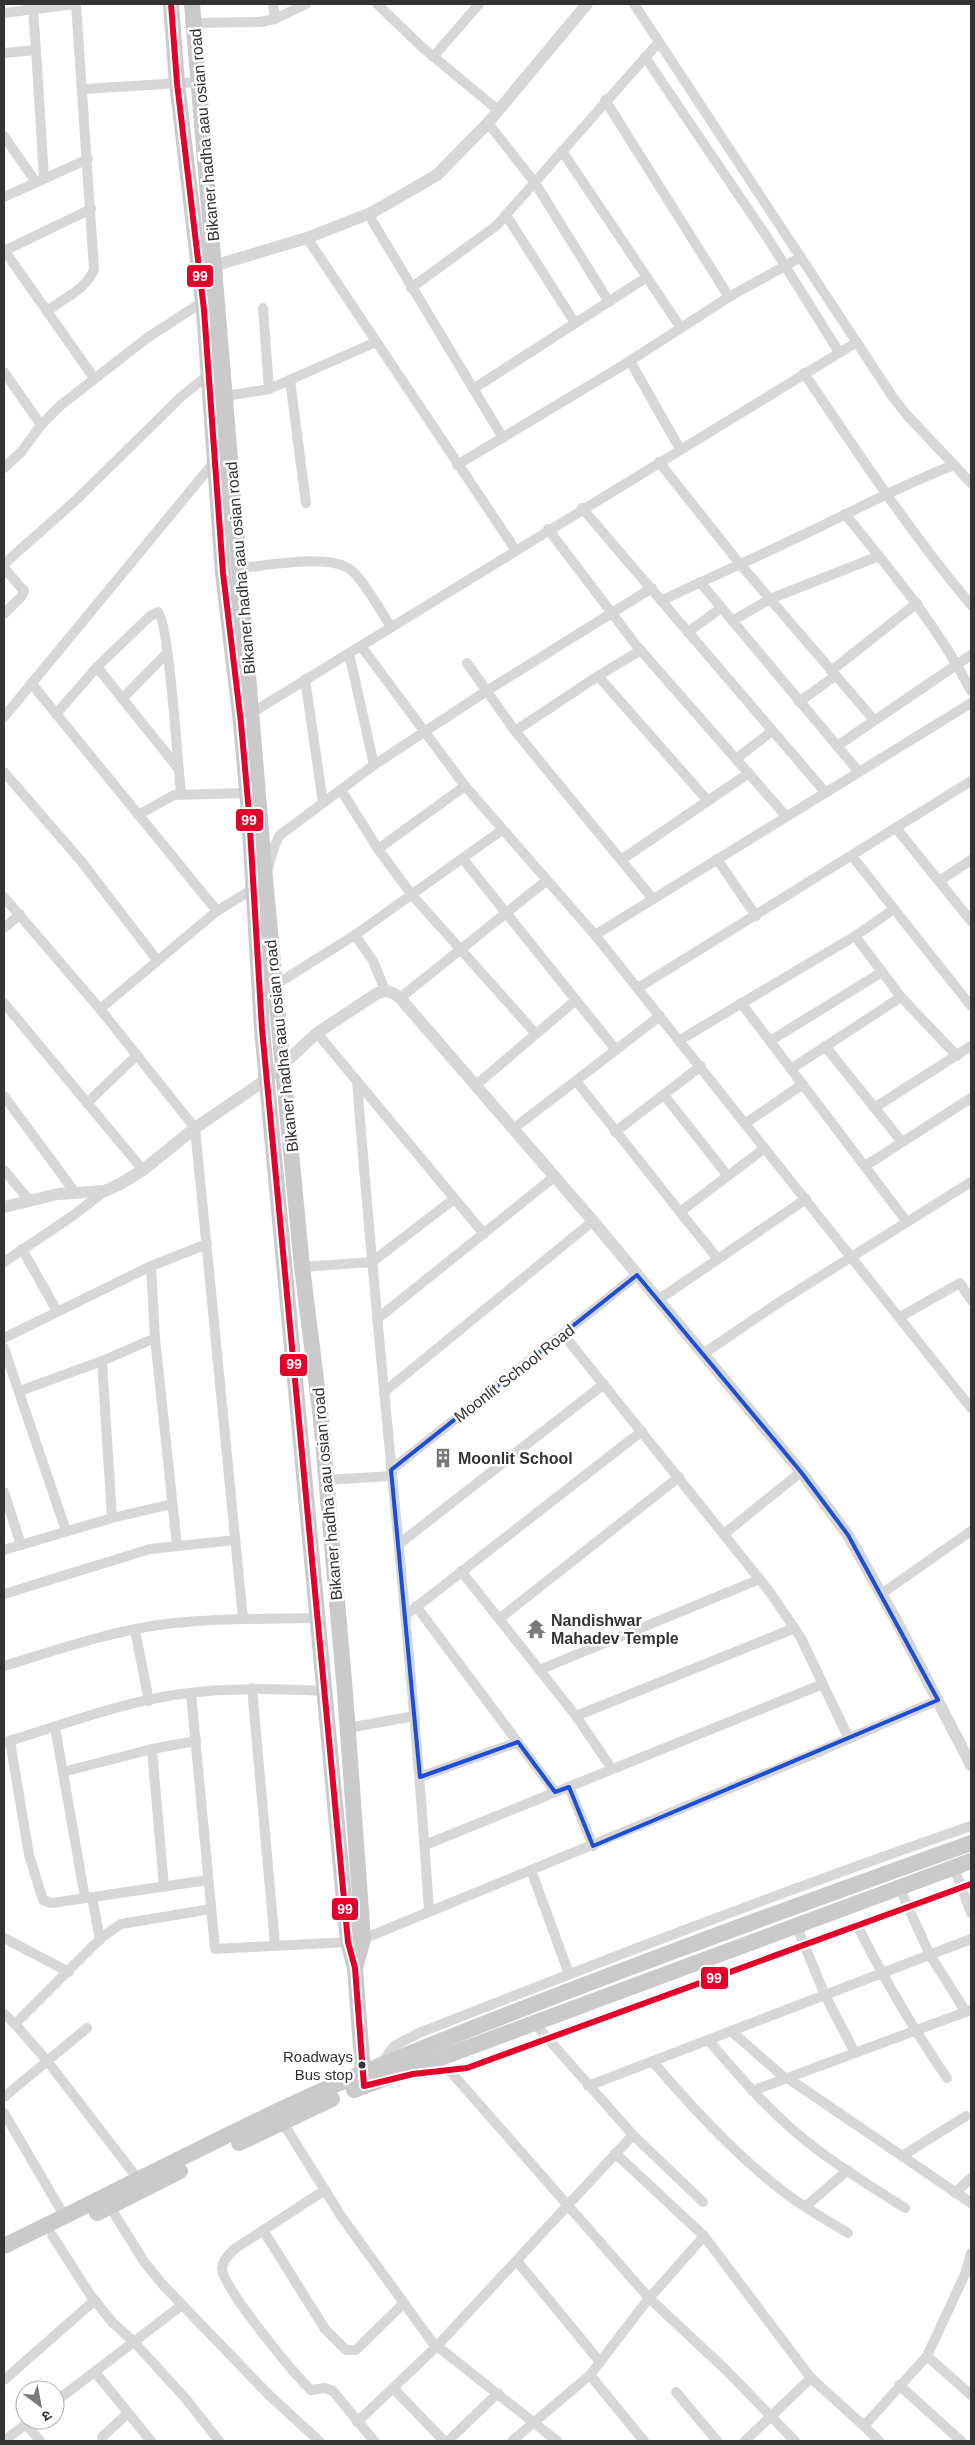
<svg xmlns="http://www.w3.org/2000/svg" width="975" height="2445" font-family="Helvetica,'Noto Sans Devanagari',sans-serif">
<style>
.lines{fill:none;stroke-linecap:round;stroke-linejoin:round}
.minor{stroke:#d7d7d7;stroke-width:10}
.tertiary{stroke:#d7d7d7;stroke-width:12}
.primary{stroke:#cacaca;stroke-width:16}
.bus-1-casing{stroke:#fff;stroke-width:10}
.bus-1{stroke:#e4002b;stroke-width:6}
.marked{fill:none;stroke:#1d4ed8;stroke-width:4;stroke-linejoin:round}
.bus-dot{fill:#333;stroke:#fff;stroke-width:2}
.labels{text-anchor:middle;stroke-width:5;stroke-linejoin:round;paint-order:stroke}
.bus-label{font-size:15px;fill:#333;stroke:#fff;text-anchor:end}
.street-label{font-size:16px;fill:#333;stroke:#fff}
.poi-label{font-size:16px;font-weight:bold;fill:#333;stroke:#fff;text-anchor:start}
.line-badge{stroke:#fff;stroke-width:2}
.badge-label{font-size:14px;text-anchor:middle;font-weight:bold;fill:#fff}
</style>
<rect width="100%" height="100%" fill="#fff"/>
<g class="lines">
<!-- minor -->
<g class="minor">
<path d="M273,4L275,19"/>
<path d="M377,4L423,48L498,110"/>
<path d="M634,4L892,396L906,414L971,483"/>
<path d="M33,9L36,50"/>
<path d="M4,13L75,4"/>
<path d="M194,23L260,22L275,19L306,4"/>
<path d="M4,53L36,50L44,177"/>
<path d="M433,57L479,4"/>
<path d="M645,57L767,237L839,352"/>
<path d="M83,89L199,82"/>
<path d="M605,100L729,297"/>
<path d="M488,123L535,183L609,302"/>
<path d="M4,136L35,181"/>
<path d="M562,151L681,328"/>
<path d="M4,197L88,159"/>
<path d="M368,214L503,438"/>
<path d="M506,215L575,323"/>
<path d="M307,238L515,549"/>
<path d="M4,250L94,378"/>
<path d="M4,251L91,209"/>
<path d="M411,288L496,226L659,42"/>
<path d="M263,308L269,389"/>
<path d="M47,311C63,299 88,288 94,269L76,4"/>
<path d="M630,361L680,449"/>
<path d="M4,372L41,425"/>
<path d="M804,373C857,452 910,532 971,605"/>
<path d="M290,380L306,503"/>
<path d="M473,389L647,277"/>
<path d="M226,396L269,389L376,342"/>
<path d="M659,462L740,564L874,720"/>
<path d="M457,465L622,366L729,297L801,257"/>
<path d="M4,468L22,451L41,425L61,405L147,338L207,299"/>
<path d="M582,508L825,792"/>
<path d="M845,514C891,571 938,626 971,691"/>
<path d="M548,529L636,645L786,816"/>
<path d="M4,564L75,501L181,397L209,374"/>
<path d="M4,568L24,591L21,597L4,614"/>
<path d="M240,568C267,566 329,553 351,570C363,579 382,613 391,627"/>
<path d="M700,582L859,772"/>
<path d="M663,600C706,579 751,560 794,539C848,514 899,486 954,465"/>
<path d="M732,621L770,599L879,556"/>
<path d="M688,632L721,608"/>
<path d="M361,646L465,786L595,935L971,1408"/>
<path d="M349,653L374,765"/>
<path d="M467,663L515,731L653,899"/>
<path d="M97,667L178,768"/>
<path d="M831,671L917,603"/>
<path d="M598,676L708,801"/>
<path d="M305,679L323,803"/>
<path d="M31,683L217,911"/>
<path d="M122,699L167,653"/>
<path d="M799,702L835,676"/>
<path d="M56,714L97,667L150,616L158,612C169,621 178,769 181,794"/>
<path d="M248,715L857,342"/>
<path d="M4,717L215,461"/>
<path d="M515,731L598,676L641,650"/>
<path d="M837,746L971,655"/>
<path d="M736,759L772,731"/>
<path d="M4,772L81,861L157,960"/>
<path d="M341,790L378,849L412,895L536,1034"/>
<path d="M138,815L174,795L247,793"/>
<path d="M896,828L971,921"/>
<path d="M378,849L465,786"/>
<path d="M852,856L971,1006"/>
<path d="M463,859L616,1050"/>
<path d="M717,859L756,916"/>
<path d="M621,860L749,773"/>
<path d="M267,872C271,860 273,845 280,835L374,765L485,692L652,588"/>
<path d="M939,881L971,860"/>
<path d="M4,897L100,1009L195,1128L243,1619"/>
<path d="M4,928L20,914"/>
<path d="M355,935L373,961L385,990"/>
<path d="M595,935L971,703"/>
<path d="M855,936L901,997L957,1056"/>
<path d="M275,985L355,935L502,830"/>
<path d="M638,988L971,781"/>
<path d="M400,998L546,881"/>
<path d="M4,1003L143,1170"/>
<path d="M741,1003L907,1222"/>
<path d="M100,1009L217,911L253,889"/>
<path d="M317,1033L484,1234"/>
<path d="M680,1040L855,936L894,909"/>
<path d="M770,1041L882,972"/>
<path d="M825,1046L902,1142"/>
<path d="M791,1069L901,997"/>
<path d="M357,1081C378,1358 411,1634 429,1911"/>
<path d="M576,1081L680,1212L765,1148"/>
<path d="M476,1085L576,1000"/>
<path d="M664,1095L727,1175"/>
<path d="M4,1096L74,1191"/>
<path d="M87,1103L137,1055"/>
<path d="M874,1108L971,1046"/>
<path d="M746,1123L803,1084"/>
<path d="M513,1129L660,1016"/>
<path d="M615,1132L701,1066"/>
<path d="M865,1166L971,1098"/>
<path d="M4,1170L29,1200"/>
<path d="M680,1212L718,1259"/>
<path d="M22,1249L57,1311"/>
<path d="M4,1262L71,1217L105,1191"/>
<path d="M151,1266L155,1338L177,1546"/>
<path d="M302,1267L372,1262L454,1199"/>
<path d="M658,1300L806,1199"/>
<path d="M900,1317L960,1283L971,1300"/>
<path d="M377,1319L554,1177"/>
<path d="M563,1334L769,1591L801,1638L849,1739"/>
<path d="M4,1338L151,1266L207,1244"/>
<path d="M4,1348L66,1531"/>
<path d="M703,1354L781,1301L971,1182"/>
<path d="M102,1361L112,1518"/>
<path d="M20,1391L102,1361L155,1338"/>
<path d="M384,1392L593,1221"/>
<path d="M391,1470L637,1275"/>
<path d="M325,1480L392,1476"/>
<path d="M4,1492L21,1545"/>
<path d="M724,1534L801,1472"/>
<path d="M399,1544L604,1384"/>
<path d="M4,1550L112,1518L172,1504"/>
<path d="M461,1571L576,1716L612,1769"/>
<path d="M4,1594L150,1549L235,1540"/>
<path d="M881,1594L971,1531"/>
<path d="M416,1606L555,1792"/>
<path d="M406,1615L642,1431"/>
<path d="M499,1619L679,1477"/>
<path d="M135,1630L149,1701"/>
<path d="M4,1666C54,1651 105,1633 158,1625C210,1618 264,1619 317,1618"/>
<path d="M539,1670L760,1579"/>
<path d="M252,1688L275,1944"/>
<path d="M191,1693L215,1949L348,1942"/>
<path d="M576,1716L795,1628"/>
<path d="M55,1727L85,1898"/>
<path d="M347,1728L415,1716"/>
<path d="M10,1741L29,1855L43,1900L52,1903L208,1880"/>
<path d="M5,1742C63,1725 121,1702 181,1694C229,1687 276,1689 325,1691"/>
<path d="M152,1749L164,1887"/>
<path d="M63,1772L152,1749L196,1741"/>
<path d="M420,1777L518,1742"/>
<path d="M569,1787L593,1846"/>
<path d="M425,1845L823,1684"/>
<path d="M954,1868L971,1913"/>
<path d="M531,1870L569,1974"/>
<path d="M899,1887L930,1955L966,2012"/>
<path d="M92,1897L100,1940"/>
<path d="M796,1925L825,1995L855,2053"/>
<path d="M857,1925C884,1979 913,2029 947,2078"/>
<path d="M4,1938L69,1972"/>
<path d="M363,1939L811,1755L938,1700"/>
<path d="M4,2014L15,2024L48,2062L138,2179"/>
<path d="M15,2024L102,1937L121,1924L211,1909"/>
<path d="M731,2031L786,2079H789L971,2203"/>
<path d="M708,2040C735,2071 761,2102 792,2129C826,2159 867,2184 905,2208"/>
<path d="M652,2061C692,2107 732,2151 780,2189C801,2206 825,2219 848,2233"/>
<path d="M381,2064L394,2046L419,2033C602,1961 785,1890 971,1826"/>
<path d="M450,2071L649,2298L725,2369L795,2441"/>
<path d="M408,2075L467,2068L971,1884"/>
<path d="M588,2086L971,1939"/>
<path d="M752,2091L971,2010"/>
<path d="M4,2097L87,2028"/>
<path d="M4,2113L65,2217"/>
<path d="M283,2123L341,2216L432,2342L557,2441"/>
<path d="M633,2135L703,2202"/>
<path d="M902,2156L966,2116"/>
<path d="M325,2190L233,2250C228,2256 222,2261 222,2269C224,2289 294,2374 311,2390L325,2388L333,2391L374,2441"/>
<path d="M955,2193L971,2178"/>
<path d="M806,2206L848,2170"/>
<path d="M110,2207L145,2263L163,2285L268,2394L319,2441"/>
<path d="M263,2230L325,2329L346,2350H356L404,2303"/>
<path d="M52,2235L91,2296L113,2323L135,2343L186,2399L219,2441"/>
<path d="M704,2236L811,2378L864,2426L927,2356L965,2274L971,2253"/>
<path d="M517,2261L600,2362"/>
<path d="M927,2356L971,2395"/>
<path d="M95,2372L151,2441"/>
<path d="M590,2375L644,2441"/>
<path d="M4,2380L95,2300"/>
<path d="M899,2385L961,2441"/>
<path d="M393,2388L444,2441"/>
<path d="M676,2392L717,2441"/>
<path d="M55,2402L182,2305"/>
<path d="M357,2422L437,2346L633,2135L534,2023"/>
<path d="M864,2426L879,2441"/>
<path d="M102,2437L127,2414"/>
<path d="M4,2441L26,2424L40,2441"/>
<path d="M448,2441L498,2393"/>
<path d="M512,2441L590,2375L646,2302L704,2236L615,2153"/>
<path d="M745,2441L811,2378"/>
</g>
<!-- tertiary -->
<g class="tertiary">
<path d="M206,268L307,238L373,212L437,175L488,123L587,4"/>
<path d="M4,1207L58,1194L105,1191L120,1184L143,1170L195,1128L267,1079L317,1033L376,994C387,989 391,991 400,998L593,1221L801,1472L848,1535L897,1622L971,1765"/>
</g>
<!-- primary -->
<g class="primary">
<path d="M171,4L177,83L204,310L223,573L241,723L249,813L262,1029L348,1942L355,1968L364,2086"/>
<path d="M192,4L265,879L302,1267L321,1419L345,1692L363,1939L355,1968"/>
<path d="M354,2090L971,1861"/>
<path d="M239,2143L332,2099"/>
<path d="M97,2213L180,2171"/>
<path d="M4,2246C129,2186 251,2119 379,2066C574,1986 773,1914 971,1843"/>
</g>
<defs>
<path id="bus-1" d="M171,4L177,83L204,310L223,573L241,723L249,813L262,1029L348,1942L355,1968L364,2086L413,2074L467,2068L971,1884"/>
</defs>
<!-- bus-1 casing -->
<use href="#bus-1" class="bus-1-casing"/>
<!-- bus-1 -->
<use href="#bus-1" class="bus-1"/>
</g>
<!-- marked area -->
<path class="marked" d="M637,1275L801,1472L848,1535L938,1700L593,1846L569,1787L555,1792L518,1742L420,1777L391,1470Z"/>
<!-- icons -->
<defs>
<symbol id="building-bare" viewBox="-9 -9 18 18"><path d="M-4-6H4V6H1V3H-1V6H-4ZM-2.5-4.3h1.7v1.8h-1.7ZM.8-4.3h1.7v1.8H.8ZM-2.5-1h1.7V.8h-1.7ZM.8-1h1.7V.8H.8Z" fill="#7a7a7a" stroke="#fff" stroke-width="2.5" paint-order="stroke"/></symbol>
<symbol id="temple-bare" viewBox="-9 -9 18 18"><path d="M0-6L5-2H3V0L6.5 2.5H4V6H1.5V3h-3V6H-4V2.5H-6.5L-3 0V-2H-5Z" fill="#7a7a7a" stroke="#fff" stroke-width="2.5" paint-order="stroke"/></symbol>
</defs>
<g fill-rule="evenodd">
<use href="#building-bare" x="429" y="1444" width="28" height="28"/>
<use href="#temple-bare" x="522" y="1615" width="28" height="28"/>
</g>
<!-- markers -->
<circle class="bus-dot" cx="362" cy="2065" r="4.5"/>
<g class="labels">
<!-- bus labels -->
<g class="bus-label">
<text x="353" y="2062">Roadways<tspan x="353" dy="18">Bus stop</tspan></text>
</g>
<!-- street labels -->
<g class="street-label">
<text transform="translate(204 135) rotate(-95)" y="6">Bikaner hadha aau osian road</text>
<text transform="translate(240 568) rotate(-95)" y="6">Bikaner hadha aau osian road</text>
<text transform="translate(281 1046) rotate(-96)" y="6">Bikaner hadha aau osian road</text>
<text transform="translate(514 1373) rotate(-38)" y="6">Moonlit School Road</text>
<text transform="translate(327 1494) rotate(-95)" y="6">Bikaner hadha aau osian road</text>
</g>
<!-- poi labels -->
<g class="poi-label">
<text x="458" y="1464">Moonlit School</text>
<text x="551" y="1626">Nandishwar<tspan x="551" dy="18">Mahadev Temple</tspan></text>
</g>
</g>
<g class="line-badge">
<rect x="186" y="264" width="28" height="24" rx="5" fill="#e4002b"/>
<rect x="235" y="808" width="29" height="24" rx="5" fill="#e4002b"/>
<rect x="279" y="1353" width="29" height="24" rx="5" fill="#e4002b"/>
<rect x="331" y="1897" width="28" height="24" rx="5" fill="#e4002b"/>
<rect x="700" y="1966" width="29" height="24" rx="5" fill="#e4002b"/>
</g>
<g class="badge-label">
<text x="200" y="281">99</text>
<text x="249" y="825">99</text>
<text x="294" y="1369">99</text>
<text x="345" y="1914">99</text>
<text x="714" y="1983">99</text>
</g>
<!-- border -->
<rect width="975" height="2445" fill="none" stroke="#333333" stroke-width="10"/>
<!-- north arrow -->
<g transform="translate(40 2405) rotate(148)"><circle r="24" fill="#ffffff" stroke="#adadad"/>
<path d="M0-4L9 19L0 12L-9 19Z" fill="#7a7a7a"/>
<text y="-8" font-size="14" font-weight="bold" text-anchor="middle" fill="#333333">उ</text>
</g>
</svg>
